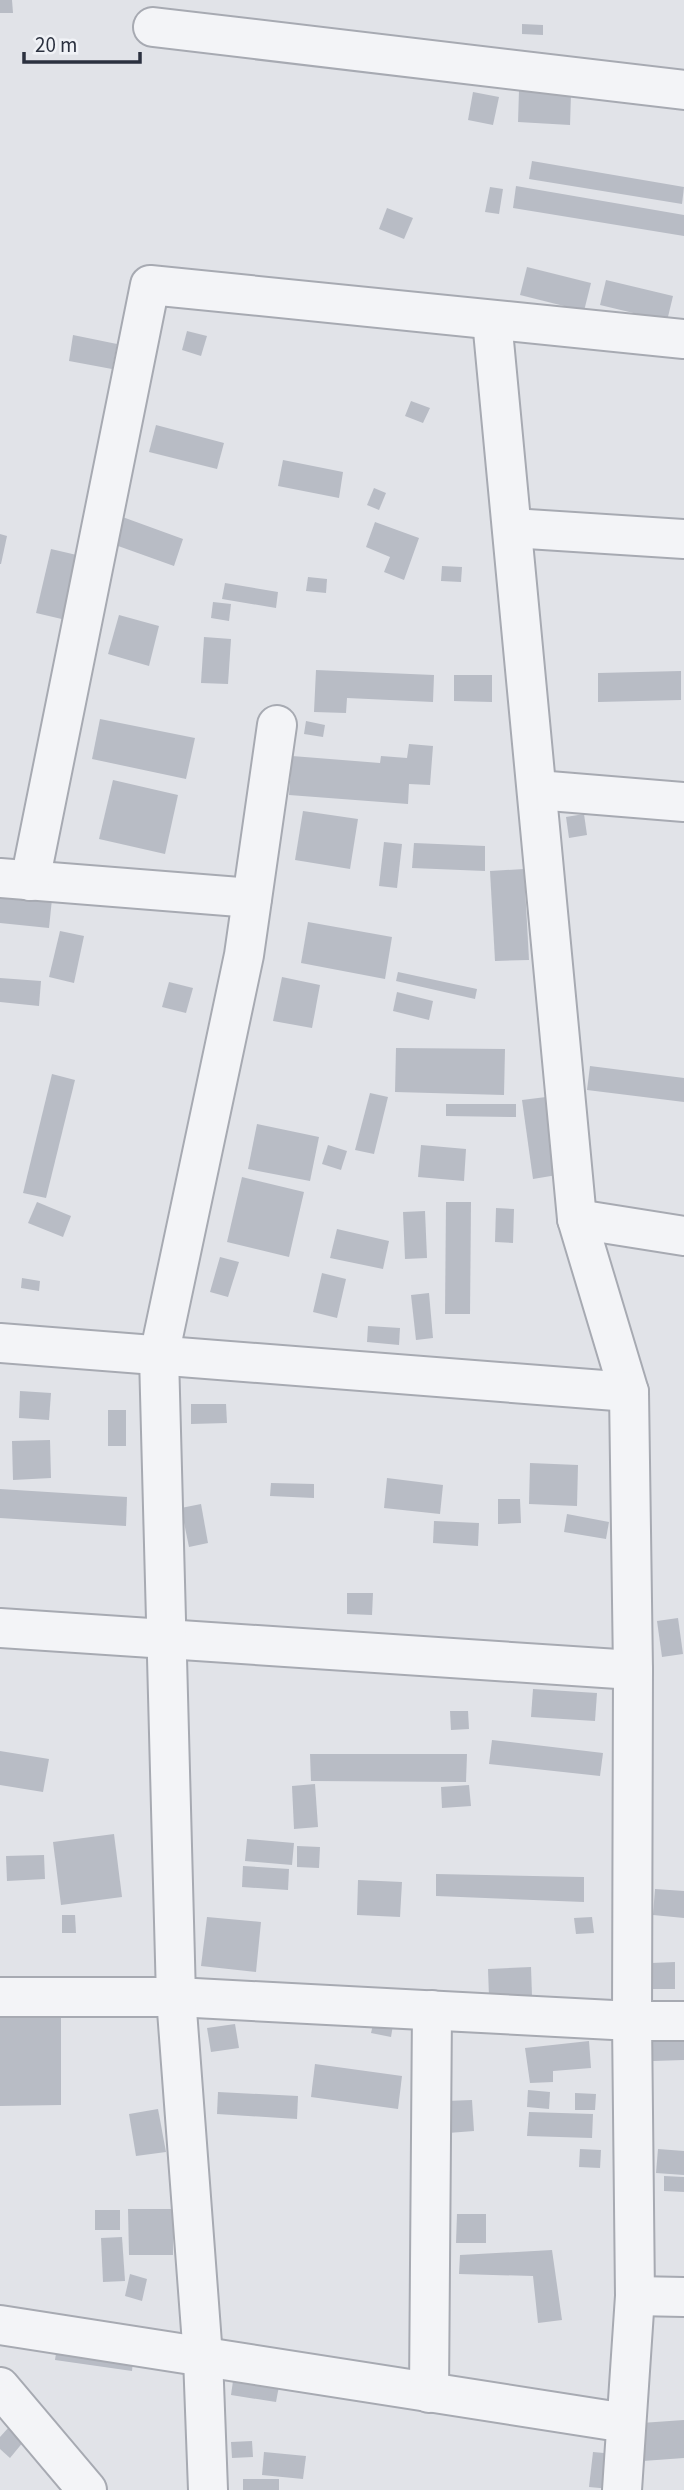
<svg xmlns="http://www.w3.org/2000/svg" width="684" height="2490" font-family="'Source Sans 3',sans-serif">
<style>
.building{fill:#b8bcc5}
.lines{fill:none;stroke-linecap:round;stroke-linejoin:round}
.minor-casing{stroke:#a7aab2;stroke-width:42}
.minor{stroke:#f3f4f7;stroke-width:38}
</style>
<rect width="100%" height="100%" fill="#e1e3e8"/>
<!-- building -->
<g class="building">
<path d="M0,0H12L13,13H0Z"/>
<path d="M522,24L543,25V35L522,34Z"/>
<path d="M519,91L571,94L570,125L518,122Z"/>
<path d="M473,92L499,97L493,125L468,120Z"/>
<path d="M532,161L684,187L682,204L529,179Z"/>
<path d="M516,186L684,215V236L513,208Z"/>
<path d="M490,187L503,189L499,214L485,212Z"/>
<path d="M387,208L413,218L404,239L379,229Z"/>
<path d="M527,267L591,283L584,311L520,295Z"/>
<path d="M606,280L673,296L667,321L600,305Z"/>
<path d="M187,331L207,336L201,356L182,350Z"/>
<path d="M73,335L117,344L112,369L69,361Z"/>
<path d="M411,401L430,408L423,423L405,416Z"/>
<path d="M156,425L224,443L217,469L149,452Z"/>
<path d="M283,460L343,472L339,498L278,486Z"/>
<path d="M374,488L386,493L379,510L367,505Z"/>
<path d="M117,515L183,539L174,566L107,542Z"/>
<path d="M375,522L419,538L404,580L384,572L390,557L366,547Z"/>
<path d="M0,534L7,536L1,564H0Z"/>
<path d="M51,549L81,556L66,620L36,613Z"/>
<path d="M442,566L462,567L461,582L441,581Z"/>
<path d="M308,577L327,579L326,593L306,591Z"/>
<path d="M225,583L278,592L276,608L222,599Z"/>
<path d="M213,602L231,604L229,621L211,618Z"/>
<path d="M119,615L159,626L149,666L108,654Z"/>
<path d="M204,637L231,639L228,684L201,683Z"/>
<path d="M316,670L434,675L433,702L347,698L346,713L314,712Z"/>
<path d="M681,671V700L598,702V673Z"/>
<path d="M454,675H492V702L454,701Z"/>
<path d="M100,719L195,738L186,779L92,759Z"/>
<path d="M306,721L325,725L323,737L304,734Z"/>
<path d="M409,744L433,746L430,785L409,784L408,804L289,795L292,756L380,763L381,756L407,758Z"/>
<path d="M113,780L178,795L165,854L99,839Z"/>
<path d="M303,811L358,819L350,869L295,860Z"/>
<path d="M584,814L587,835L569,838L566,817Z"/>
<path d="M384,842L402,844L397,888L379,886Z"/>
<path d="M414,843L485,846V871L412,868Z"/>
<path d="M524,869L529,960L495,961L490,871Z"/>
<path d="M0,894L52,899L49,928L0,923Z"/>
<path d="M308,922L392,937L385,979L301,963Z"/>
<path d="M60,931L84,936L74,983L49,977Z"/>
<path d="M398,972L477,989L475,999L396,981Z"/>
<path d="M282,977L320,985L312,1028L273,1021Z"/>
<path d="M0,978L41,981L39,1006L0,1002Z"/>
<path d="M169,982L193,988L186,1013L162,1007Z"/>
<path d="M397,992L433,1001L429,1020L393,1011Z"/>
<path d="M396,1048L505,1049L504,1095L395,1092Z"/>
<path d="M590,1066L684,1078V1102L587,1090Z"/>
<path d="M52,1074L75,1080L46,1198L23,1193Z"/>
<path d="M370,1093L388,1097L374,1154L355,1150Z"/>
<path d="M546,1097L557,1175L533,1179L522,1100Z"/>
<path d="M446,1104H516V1117L446,1116Z"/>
<path d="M257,1124L319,1137L310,1181L248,1169Z"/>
<path d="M328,1145L347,1151L341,1170L322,1164Z"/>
<path d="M421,1145L466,1149L464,1181L418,1177Z"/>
<path d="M242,1177L304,1192L289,1257L227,1242Z"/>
<path d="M37,1202L71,1216L63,1237L28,1223Z"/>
<path d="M446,1202H471L470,1314H445Z"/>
<path d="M496,1208L514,1209L513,1243L495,1242Z"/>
<path d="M425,1211L427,1258L405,1259L403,1212Z"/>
<path d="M337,1229L389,1241L383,1269L330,1258Z"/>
<path d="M220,1257L239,1262L228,1297L210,1292Z"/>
<path d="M322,1273L346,1279L337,1318L313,1312Z"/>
<path d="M22,1278L40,1281L39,1291L21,1288Z"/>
<path d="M429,1293L433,1338L416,1340L411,1295Z"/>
<path d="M368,1326L400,1328L399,1345L367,1342Z"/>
<path d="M20,1391L51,1393L49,1420L19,1418Z"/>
<path d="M191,1404H226L227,1423L191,1424Z"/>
<rect x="108" y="1410" width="18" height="36"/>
<path d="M50,1440L51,1478L13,1480L12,1441Z"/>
<path d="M530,1463L578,1465L577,1506L529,1504Z"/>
<path d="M387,1478L443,1485L440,1514L384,1508Z"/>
<path d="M271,1483L314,1484V1498L270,1496Z"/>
<path d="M0,1489L127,1497L126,1526L0,1518Z"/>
<path d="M498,1499H520L521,1523L498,1524Z"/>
<path d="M201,1504L208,1543L189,1547L181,1508Z"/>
<path d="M567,1514L609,1522L606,1539L564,1532Z"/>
<path d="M434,1521L479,1523L478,1546L433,1543Z"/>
<path d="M347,1593H373L372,1615L347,1614Z"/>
<path d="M678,1618L683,1654L662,1657L657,1621Z"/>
<path d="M533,1689L597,1693L595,1721L531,1717Z"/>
<path d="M450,1711H468L469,1729L451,1730Z"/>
<path d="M492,1740L603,1753L600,1776L489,1764Z"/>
<path d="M0,1751L49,1759L43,1792L0,1785Z"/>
<path d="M310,1754H467L466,1782L311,1781Z"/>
<path d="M315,1784L318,1827L294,1829L292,1786Z"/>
<path d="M469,1785L471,1806L442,1808L441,1787Z"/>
<path d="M114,1834L122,1897L61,1905L53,1842Z"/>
<path d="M247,1839L294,1843L292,1865L245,1861Z"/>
<path d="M297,1846L320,1847L319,1868L297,1867Z"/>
<path d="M44,1855L45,1879L7,1881L6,1856Z"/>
<path d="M243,1866L289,1869L288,1890L242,1887Z"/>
<path d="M436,1874L584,1877V1902L436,1896Z"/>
<path d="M358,1880L402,1882L400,1917L357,1915Z"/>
<path d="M655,1889L684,1891V1918L653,1915Z"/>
<path d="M62,1915H75L76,1933H62Z"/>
<path d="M207,1917L261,1922L256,1972L201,1966Z"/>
<path d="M592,1917L594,1933L576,1934L574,1918Z"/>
<path d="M675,1962V1989H651V1963Z"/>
<path d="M531,1967L532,1996L489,1997L488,1969Z"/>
<path d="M375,2016L394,2019L391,2037L371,2033Z"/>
<path d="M0,2018H61V2105L0,2106Z"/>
<path d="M235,2024L239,2048L211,2052L207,2028Z"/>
<path d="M684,2035V2060L653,2061L652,2036Z"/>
<path d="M589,2041L591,2068L553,2071V2082L530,2083L525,2048Z"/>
<path d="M315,2064L402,2076L398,2109L311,2097Z"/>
<path d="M528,2090L550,2092L549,2109L527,2107Z"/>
<path d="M218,2092L298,2096L297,2119L217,2114Z"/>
<path d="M575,2093L596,2094L595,2110H575Z"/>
<path d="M472,2100L474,2131L448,2133L446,2101Z"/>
<path d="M158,2109L166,2152L136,2156L129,2114Z"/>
<path d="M529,2112L593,2114L592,2138L527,2136Z"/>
<path d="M580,2149L601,2150L600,2168L579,2167Z"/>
<path d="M658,2149L684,2151V2175L656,2173Z"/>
<path d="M664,2176L684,2177V2192L664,2191Z"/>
<path d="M128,2209H173V2255H129Z"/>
<rect x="95" y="2210" width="25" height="20"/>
<path d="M457,2214H486V2243H456Z"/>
<path d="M122,2237L125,2281L103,2282L101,2238Z"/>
<path d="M552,2250L562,2320L538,2323L533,2276L459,2274L460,2255Z"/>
<path d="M130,2274L147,2279L142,2301L125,2296Z"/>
<path d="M58,2340L134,2351L132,2371L55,2360Z"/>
<path d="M234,2374L280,2381L276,2402L231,2395Z"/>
<path d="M684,2420V2458L643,2461L641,2423Z"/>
<path d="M9,2427L24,2441L10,2458L0,2449V2437Z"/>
<path d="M252,2441L253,2457L232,2458L231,2442Z"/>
<path d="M264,2452L306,2456L303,2479L262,2475Z"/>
<path d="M593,2452L615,2454L611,2489L589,2487Z"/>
<rect x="243" y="2479" width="36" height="11"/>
</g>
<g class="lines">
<defs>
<g id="minor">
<path d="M153,27L684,90"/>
<path d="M492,320L577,1219L629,1392L633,1670L632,2021L635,2296L622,2490"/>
<path d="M512,528L684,539"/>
<path d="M537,790L684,802"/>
<path d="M0,878L252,898"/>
<path d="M30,881L150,285L684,339"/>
<path d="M577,1219L684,1236"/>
<path d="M0,1343L629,1392"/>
<path d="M0,1628L633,1670"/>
<path d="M0,1997H176L632,2021H684"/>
<path d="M635,2296L684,2297"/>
<path d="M0,2325L626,2423"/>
<path d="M0,2387L87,2490"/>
<path d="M429,2393L432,2010"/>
<path d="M208,2490L203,2357L176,1997L159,1356L244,955L277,725"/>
</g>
</defs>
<!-- minor casing -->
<use href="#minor" class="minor-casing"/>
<!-- minor -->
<use href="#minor" class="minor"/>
</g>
<!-- scale -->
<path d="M24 52v10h116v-10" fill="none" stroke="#2b313f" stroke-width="3.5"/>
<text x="35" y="52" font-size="21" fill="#2b313f" stroke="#f0f2f6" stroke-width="5" paint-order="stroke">20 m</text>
</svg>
